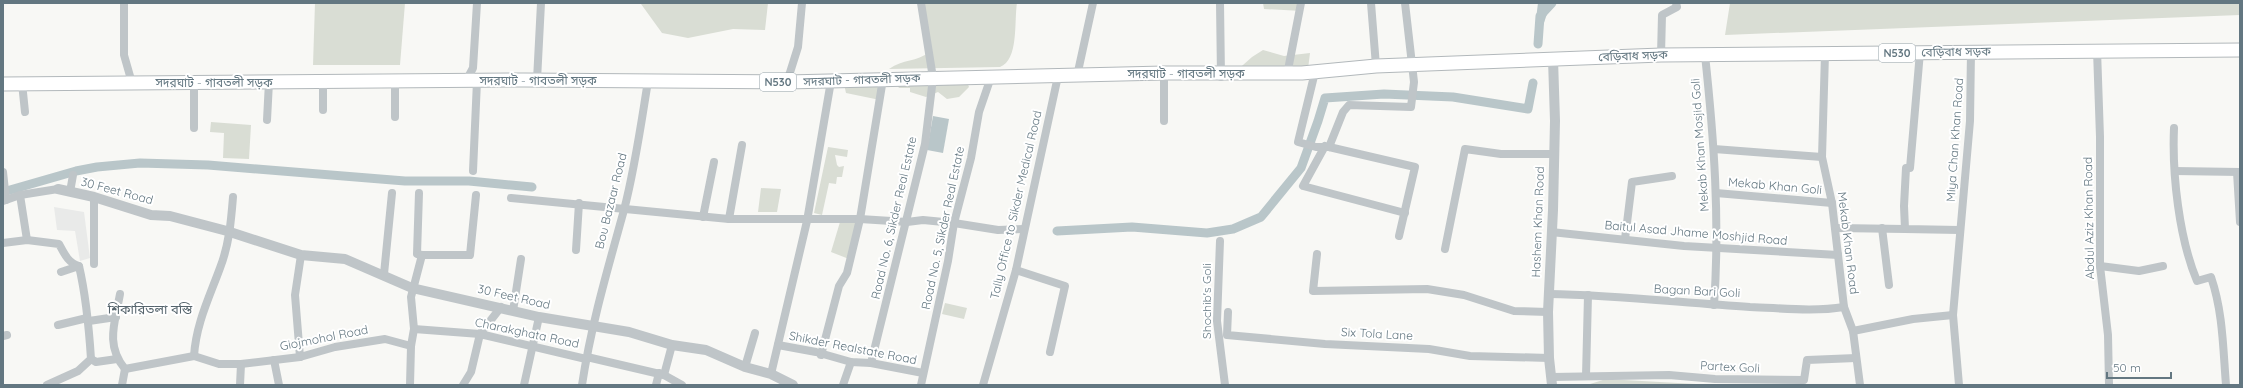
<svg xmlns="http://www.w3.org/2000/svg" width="2243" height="388" font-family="Quicksand,'Noto Sans Bengali',sans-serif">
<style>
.built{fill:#e9eae9}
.green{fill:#d9ddd4}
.water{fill:#b9c6c9}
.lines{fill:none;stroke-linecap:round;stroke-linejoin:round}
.canal{stroke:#b9c6c9;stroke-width:9}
.trunk-casing{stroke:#b2b8bb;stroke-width:15}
.minor{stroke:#bfc5c8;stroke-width:8}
.tertiary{stroke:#bfc5c8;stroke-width:10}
.trunk{stroke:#fff;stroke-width:13}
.labels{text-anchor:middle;stroke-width:4;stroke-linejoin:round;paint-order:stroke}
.shield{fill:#fff;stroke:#92a0a7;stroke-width:1}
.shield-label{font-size:11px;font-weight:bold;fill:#637781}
.street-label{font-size:12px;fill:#637781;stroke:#fff}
.neighbourhood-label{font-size:13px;fill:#55646c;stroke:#fff}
</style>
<rect width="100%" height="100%" fill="#f8f8f5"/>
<!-- built -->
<path class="built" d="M54,207L84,212L90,258L80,261L75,231L57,230Z"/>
<!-- green -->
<g class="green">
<path d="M315,3H405L400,65H313Z"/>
<path d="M635,3H768L765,30L733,29L688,38L662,33L641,4Z"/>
<path d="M924,3H1017C1014,21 1019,60 1000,67L889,69C903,59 917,62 929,52Z"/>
<path d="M1263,3H1302V11L1264,9Z"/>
<path d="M1730,3H2240V15L1725,35Z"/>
<path d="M1263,50L1284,56L1310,53L1308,69L1234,73L1252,57Z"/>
<path d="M966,79L969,87L959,97L947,99L938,92L926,97L910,92V88H899L894,80Z"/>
<path d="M844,84L880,85V100L846,93Z"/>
<path d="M211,122L251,125L249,159L223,158L224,133L210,132Z"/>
<path d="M828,147L848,150L847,157L835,155L837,165L839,167L844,166L842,177H837L836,184L829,183L822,215L814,213Z"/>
<path d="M761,188L781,189L777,212H758Z"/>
<path d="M840,222L858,223L849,259L831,252Z"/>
<path d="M945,303L967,308L964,319L942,314Z"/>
<path d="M1606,379L1714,385H1587Z"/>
</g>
<!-- water -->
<g class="water">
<path d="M1538,3H1555C1544,12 1546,26 1539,31L1536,19Z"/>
<path d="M933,116L949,119L943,153L927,150Z"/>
</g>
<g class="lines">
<!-- canal -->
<g class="canal">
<path d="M1538,44L1540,16L1552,3"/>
<path d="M3,192L76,171L97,167L140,163L208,165L405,181H469L532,187"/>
<path d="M1057,231L1132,227L1207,233L1233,229L1261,217L1301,168L1318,121L1325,98L1384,94L1453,97L1528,109L1533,83"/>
</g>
<defs>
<path id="trunk" d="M3,84L524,80L787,82L1164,73H1302L1376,66L1661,55L2240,50"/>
</defs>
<!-- trunk casing -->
<use href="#trunk" class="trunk-casing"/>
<!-- minor -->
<g class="minor">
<path d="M124,3V55L132,83"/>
<path d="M1220,3L1221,77"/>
<path d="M1371,3L1376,66"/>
<path d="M2097,50L2100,137V266L2108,335L2109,385"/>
<path d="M1920,52L1910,168H1906L1904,206L1905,229L1959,230"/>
<path d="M1825,54L1822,157L1832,203L1844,307L1853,331L1860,385"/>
<path d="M1661,55L1662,15L1677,7L1676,3"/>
<path d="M1705,55C1714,139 1720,221 1714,305"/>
<path d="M1315,72L1298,142L1316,147H1329L1415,167L1399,236"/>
<path d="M1164,73V121"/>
<path d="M1287,75L1301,3"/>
<path d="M1077,76L1093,3"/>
<path d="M537,80L541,3"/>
<path d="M466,81L473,68L477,3"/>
<path d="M787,82L798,47L802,3"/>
<path d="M22,83L25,112"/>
<path d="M323,110V82"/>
<path d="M395,117V81"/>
<path d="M267,120L269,82"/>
<path d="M194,128V83"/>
<path d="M2174,128C2172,174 2179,238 2197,281L2211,277C2223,312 2223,348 2226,385"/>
<path d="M1325,146L1303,186L1405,213"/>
<path d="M1329,147L1343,112L1349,105L1411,107L1414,82L1405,3"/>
<path d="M1714,149L1822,157"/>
<path d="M473,171L477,81"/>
<path d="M2175,171L2240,172"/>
<path d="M3,172L6,200"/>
<path d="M2237,172L2240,222"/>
<path d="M70,192L73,175"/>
<path d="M419,193L417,254L422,255H470L476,195"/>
<path d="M1716,193L1832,203"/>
<path d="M20,195L27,240"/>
<path d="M511,198L729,219H860L907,222L923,220L954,223L998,230L1024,229"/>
<path d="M3,201L20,195L58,189"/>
<path d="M703,217L714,162"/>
<path d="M729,219L742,145"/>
<path d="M1836,228L1905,229"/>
<path d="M1882,228L1889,285"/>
<path d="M1551,232L1684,246L1838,255"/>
<path d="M1625,239L1632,182L1672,176"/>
<path d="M1220,241L1217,321L1225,385"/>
<path d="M3,243L27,240L59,244C64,253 68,263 79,266C86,296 89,328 91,359L78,371L47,385"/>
<path d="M1445,249L1465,149L1501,154H1553"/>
<path d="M576,250L579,203"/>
<path d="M1317,254L1313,291L1427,289L1464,295L1514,311L1548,312"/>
<path d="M94,264V197"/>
<path d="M2100,266L2139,271L2163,266"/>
<path d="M1016,270L1065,286L1050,352"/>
<path d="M61,272L79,266"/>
<path d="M384,274L392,193"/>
<path d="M120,294C115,322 105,345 125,369"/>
<path d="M1549,294C1616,295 1683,303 1750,307C1781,308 1813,312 1844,307"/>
<path d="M513,311L521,259"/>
<path d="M1228,312L1227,335L1325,344L1429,349L1470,356L1549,358"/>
<path d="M89,321L116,317"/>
<path d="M58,325L87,318"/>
<path d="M414,329L480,334L586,359"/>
<path d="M1853,331L1913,319L1953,315"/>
<path d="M3,336L7,335"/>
<path d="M778,345L816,352L851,362L871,363L923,373"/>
<path d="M821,355L839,286L847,273L860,219L883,79"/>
<path d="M194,356C196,324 209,298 220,268C229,245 231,222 233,197"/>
<path d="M300,357L295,295L301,255"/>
<path d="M587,357L664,375L682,385"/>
<path d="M91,359L96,362L117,359"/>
<path d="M274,360L279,385"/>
<path d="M871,363L925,144L933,78L921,3"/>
<path d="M745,367L755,333"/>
<path d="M125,369L194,356L219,364H241L300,357L335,347L385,339L411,346"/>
<path d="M771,374L807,221L831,81"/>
<path d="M664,375L672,345"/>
<path d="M1586,376L1588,295"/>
<path d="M1552,377L1669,375L1715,379L1804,380L1807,360L1856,358"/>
<path d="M122,385L125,369"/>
<path d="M240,385L241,364"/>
<path d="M410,385L411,346L414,329L411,297L422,255"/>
<path d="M463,385L471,372L480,334L501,307"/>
<path d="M524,385L539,317"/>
<path d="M582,385C591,325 608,268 624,210C635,168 641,124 648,81"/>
<path d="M656,385L659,373"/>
<path d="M843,385L851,362"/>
<path d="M921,385L948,261L954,223L971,158L979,112L991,77"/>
<path d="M983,385L1016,270L1058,76"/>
<path d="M1959,385L1953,315L1970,121L1971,51"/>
</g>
<!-- tertiary -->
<g class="tertiary">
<path d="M58,189L94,197L151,215L170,216L227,231L301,255L345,259L412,288L539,317L629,332L672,345L706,350L745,367L771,374L793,385"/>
<path d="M1552,385L1549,358L1548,312L1553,210L1555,121L1553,59"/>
</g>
<!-- trunk -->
<use href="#trunk" class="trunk"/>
</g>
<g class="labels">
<!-- shield labels -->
<g class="shield">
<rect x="1879" y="44" width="36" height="18" rx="3"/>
<rect x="760" y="73" width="36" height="18" rx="3"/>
</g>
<g class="shield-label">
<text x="1897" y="57">N530</text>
<text x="778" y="86">N530</text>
</g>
<!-- street labels -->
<g class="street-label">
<text transform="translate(1956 52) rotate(-1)" y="4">বেড়িবাধ সড়ক</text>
<text transform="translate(1633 56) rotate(-2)" y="4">বেড়িবাধ সড়ক</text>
<text x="1186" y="78">সদরঘাট - গাবতলী সড়ক</text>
<text transform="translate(862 80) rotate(-2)" y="4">সদরঘাট - গাবতলী সড়ক</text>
<text x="538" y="85">সদরঘাট - গাবতলী সড়ক</text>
<text x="214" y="87">সদরঘাট - গাবতলী সড়ক</text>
<text transform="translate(1955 140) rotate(-86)" y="4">Miya Chan Khan Road</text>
<text transform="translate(1700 145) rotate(-94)" y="4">Mekab Khan Mosjid Goli</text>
<text transform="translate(1775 186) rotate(5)" y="4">Mekab Khan Goli</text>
<text transform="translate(117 191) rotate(15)" y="4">30 Feet Road</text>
<text transform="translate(611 201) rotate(-76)" y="4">Bou Bazaar Road</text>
<text transform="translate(1016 205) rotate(-77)" y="4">Tally Office to Sikder Medical Road</text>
<text transform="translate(894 218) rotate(-77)" y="4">Road No. 6, Sikder Real Estate</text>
<text transform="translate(2089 218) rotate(-91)" y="4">Abdul Aziz Khan Road</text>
<text transform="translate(1538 222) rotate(-88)" y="4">Hashem Khan Road</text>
<text transform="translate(943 228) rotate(-78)" y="4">Road No. 5, Sikder Real Estate</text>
<text transform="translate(1696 233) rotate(5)" y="4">Baitul Asad Jhame Moshjid Road</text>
<text transform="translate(1848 243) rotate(83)" y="4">Mekab Khan Road</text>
<text transform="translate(1697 291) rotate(3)" y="4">Bagan Bari Goli</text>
<text transform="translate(514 297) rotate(13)" y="4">30 Feet Road</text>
<text transform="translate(1207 301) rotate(-90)" y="4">Shochib's Goli</text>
<text transform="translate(527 333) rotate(12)" y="4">Charakghata Road</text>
<text transform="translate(1377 334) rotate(3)" y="4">Six Tola Lane</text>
<text transform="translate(324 338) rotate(-11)" y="4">Giojmohol Road</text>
<text transform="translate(853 348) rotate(11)" y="4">Shikder Realstate Road</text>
<text transform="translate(1730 367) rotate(3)" y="4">Partex Goli</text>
</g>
<!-- neighbourhood labels -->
<g class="neighbourhood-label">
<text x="150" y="314">শিকারিতলা বস্তি</text>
</g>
</g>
<!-- border -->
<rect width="2243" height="388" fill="none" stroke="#637781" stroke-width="8"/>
<!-- scale -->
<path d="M2107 372v6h64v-6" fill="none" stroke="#637781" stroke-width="2"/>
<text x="2113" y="372" font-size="12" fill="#637781" stroke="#ffffff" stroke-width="3" paint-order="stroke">50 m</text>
</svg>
